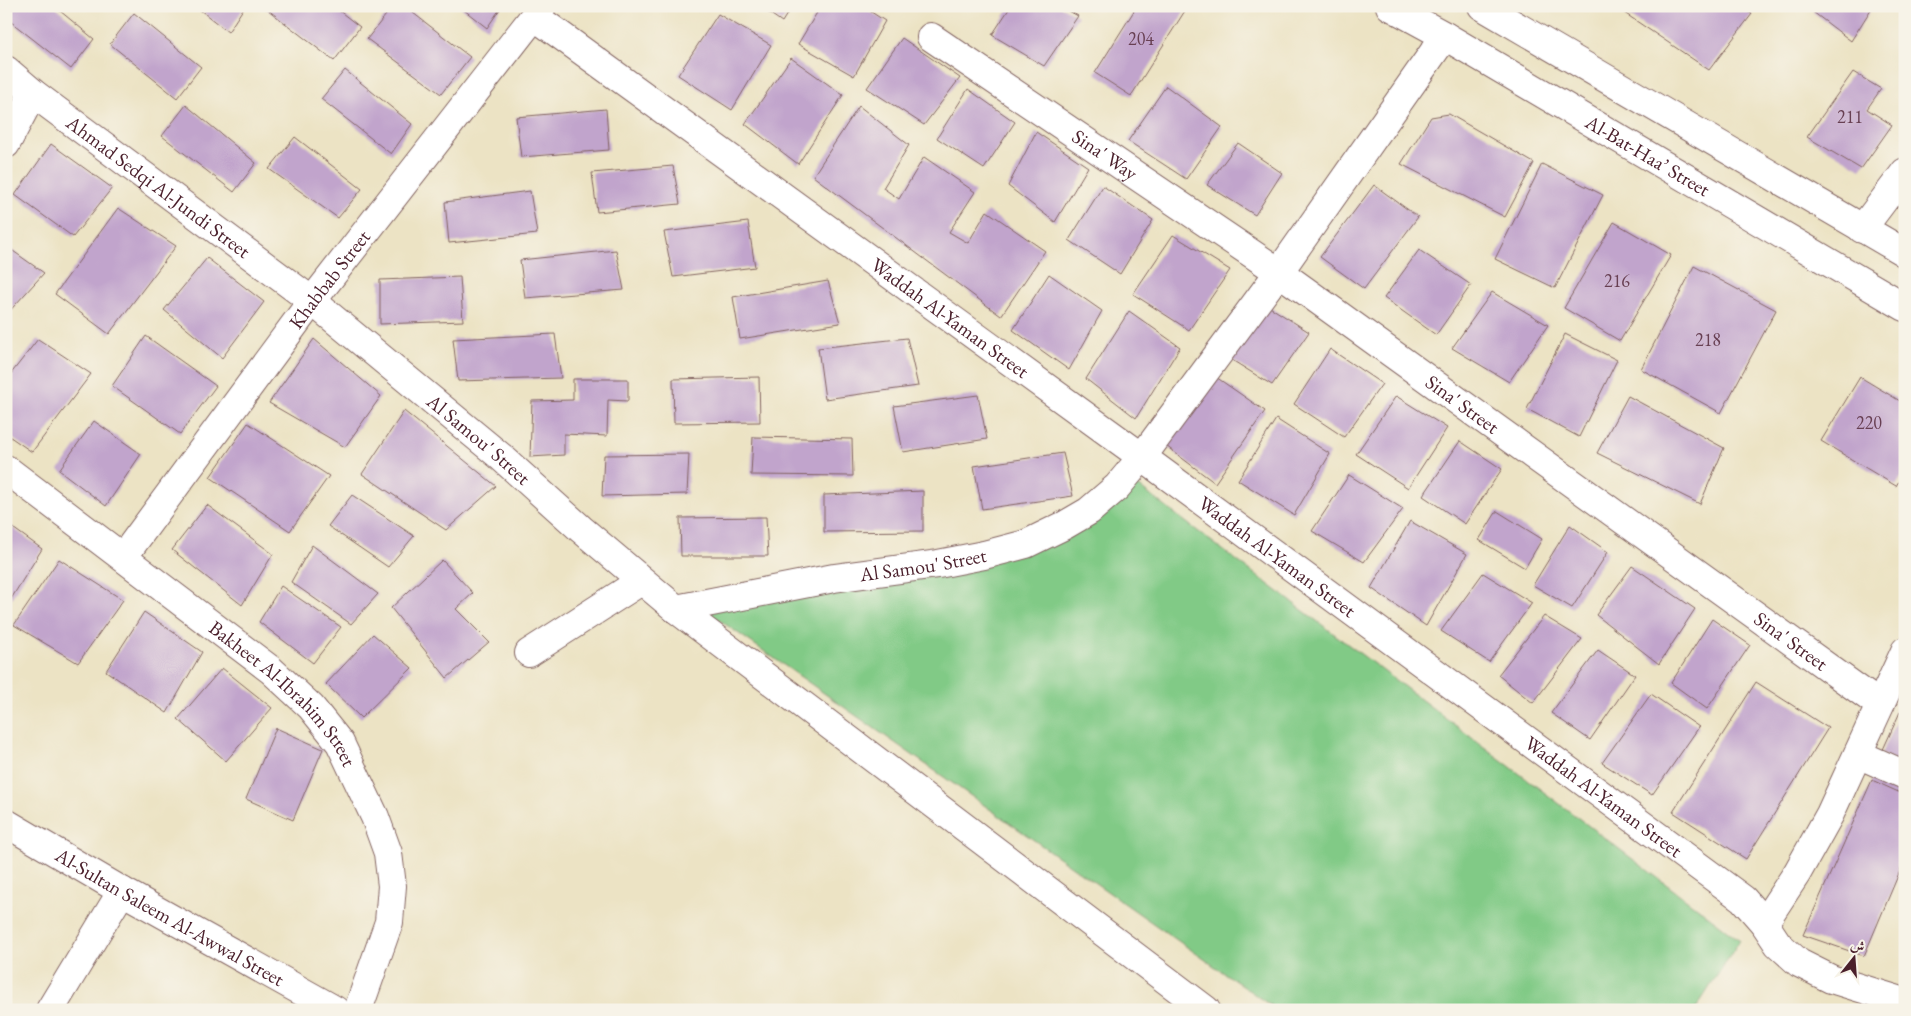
<svg xmlns="http://www.w3.org/2000/svg" width="1911" height="1016" font-family="'EB Garamond',Amiri,serif">
<style>
.green{fill:#81ca86;stroke:#667458}
.building{fill:#c1a4cc}
.lines{fill:none;stroke-linecap:round;stroke-linejoin:round}
.minor-casing{stroke:#836461;stroke-width:30}
.minor{stroke:#fff;stroke-width:28}
.labels{text-anchor:middle;stroke-width:4;stroke-linejoin:round;paint-order:stroke}
.number-label{font-size:18px;fill:#684053}
.street-label{font-size:20px;fill:#4a1f2b;stroke:#f7f3e8}
</style>
<rect width="100%" height="100%" fill="#f7f3e8"/>
<filter id="ink" filterUnits="userSpaceOnUse"><feTurbulence type="fractalNoise" baseFrequency=".02" numOctaves="2"/><feDisplacementMap in="SourceGraphic" scale="10" xChannelSelector="R" yChannelSelector="G"/><feConvolveMatrix kernelMatrix="1 2 1 2 8 2 1 2 1" color-interpolation-filters="sRGB"/></filter>
<filter id="wash" filterUnits="userSpaceOnUse"><feTurbulence type="fractalNoise" baseFrequency=".0096" numOctaves="4" result="noise"/><feDisplacementMap in="SourceGraphic" scale="20" xChannelSelector="R" yChannelSelector="G"/><feGaussianBlur stdDeviation="1.12" result="paint"/><feColorMatrix in="noise" values="0 0 0 0 0 0 0 0 0 0 0 0 0 0 0 0 0 1.4 0 .05"/><feComposite in="paint" operator="in"/></filter>
<g filter="url(#wash)">
<rect width="100%" height="100%" fill="#ece3c4"/>
<!-- green -->
<path class="green" d="M1138,486L1740,940L1695,1010H1277L695,603L960,573Z"/>
<g id="blocks">
<!-- building -->
<g class="building">
<path d="M11,6H54L94,39L71,69L6,18V13Z"/>
<path d="M195,6H245L228,32Z"/>
<path d="M263,6H333L360,27L334,61Z"/>
<path d="M393,6H404L470,57L441,94L367,39Z"/>
<path d="M459,6H502L487,28Z"/>
<path d="M759,6H792L782,22Z"/>
<path d="M821,6H862L885,21L854,76L798,44Z"/>
<path d="M1011,6H1060L1078,16L1044,66L992,35Z"/>
<path d="M1137,6H1188L1131,96L1095,73Z"/>
<path d="M1614,6H1738L1752,14L1709,70Z"/>
<path d="M1817,6H1873L1851,41L1813,12Z"/>
<path d="M134,13L201,67L177,98L110,44Z"/>
<path d="M718,14L771,45L732,110L678,75Z"/>
<path d="M902,38L960,78L924,125L867,88Z"/>
<path d="M791,58L843,95L798,164L745,124Z"/>
<path d="M345,70L412,124L391,154L321,99Z"/>
<path d="M1853,72L1881,89L1867,109L1892,125L1861,169L1807,137Z"/>
<path d="M1166,86L1222,127L1186,179L1128,141Z"/>
<path d="M968,89L1015,122L984,169L937,138Z"/>
<path d="M186,105L256,163L234,192L162,136Z"/>
<path d="M859,106L909,145L883,188L899,199L924,157L975,192L949,232L968,243L987,211L1045,251L1001,316L813,176Z"/>
<path d="M606,109L609,150L521,157L516,117Z"/>
<path d="M1449,114L1534,163L1505,217L1401,164L1431,117Z"/>
<path d="M1036,132L1088,167L1055,222L1008,186Z"/>
<path d="M295,137L362,189L338,218L269,169Z"/>
<path d="M1238,143L1282,173L1255,215L1207,185Z"/>
<path d="M51,144L112,188L73,237L15,195Z"/>
<path d="M1542,164L1603,195L1555,288L1495,259Z"/>
<path d="M673,166L680,204L597,212L592,173Z"/>
<path d="M1374,185L1418,217L1364,289L1320,257Z"/>
<path d="M1103,186L1153,220L1120,274L1069,240Z"/>
<path d="M530,191L537,234L449,243L445,202Z"/>
<path d="M118,208L176,246L109,334L55,294Z"/>
<path d="M748,222L755,267L673,277L664,232Z"/>
<path d="M1614,222L1671,255L1620,341L1564,308Z"/>
<path d="M1173,235L1230,270L1189,330L1133,294Z"/>
<path d="M6,246L44,273L6,315Z"/>
<path d="M616,250L624,290L525,298L520,260Z"/>
<path d="M1419,250L1471,285L1436,335L1384,298Z"/>
<path d="M207,258L264,302L222,358L164,310Z"/>
<path d="M1694,266L1776,310L1721,413L1641,369Z"/>
<path d="M1049,274L1102,311L1069,370L1013,330Z"/>
<path d="M460,277L463,321L380,324V280Z"/>
<path d="M828,281L840,323L740,339L733,297Z"/>
<path d="M1492,292L1548,325L1509,382L1452,348Z"/>
<path d="M1262,302L1309,332L1272,385L1227,357Z"/>
<path d="M1129,311L1180,347L1136,418L1086,379Z"/>
<path d="M555,334L561,378L458,381L453,339Z"/>
<path d="M1565,334L1617,360L1579,437L1527,409Z"/>
<path d="M146,336L216,386L180,434L112,386Z"/>
<path d="M907,338L918,386L825,399L818,348Z"/>
<path d="M38,339L91,374L32,452L6,434V380Z"/>
<path d="M314,339L381,396L345,447L269,403Z"/>
<path d="M1330,349L1382,384L1344,437L1294,404Z"/>
<path d="M1213,375L1265,411L1215,483L1166,446Z"/>
<path d="M759,377L760,422L674,423L673,379Z"/>
<path d="M1860,377L1905,404V471L1896,486L1821,441Z"/>
<path d="M573,379H628V401L608,400L607,436L564,434V455L530,457L532,401L573,400Z"/>
<path d="M978,395L987,439L903,452L894,406Z"/>
<path d="M1396,396L1447,428L1408,488L1356,454Z"/>
<path d="M1628,396L1724,448L1700,504L1597,453Z"/>
<path d="M404,411L496,486L446,530L362,474Z"/>
<path d="M1276,419L1330,454L1294,515L1238,480Z"/>
<path d="M94,421L141,454L106,506L59,470Z"/>
<path d="M248,423L329,476L290,531L210,477Z"/>
<path d="M753,437L852,439L853,476L751,475Z"/>
<path d="M1460,441L1502,469L1465,524L1423,496Z"/>
<path d="M1063,453L1073,496L982,509L974,466Z"/>
<path d="M689,454L687,494L602,496L604,455Z"/>
<path d="M1349,475L1403,509L1364,562L1312,531Z"/>
<path d="M923,491V531L824,532V495Z"/>
<path d="M352,495L414,536L388,567L328,526Z"/>
<path d="M207,505L273,554L242,605L172,550Z"/>
<path d="M1497,511L1542,539L1525,568L1479,540Z"/>
<path d="M766,517L768,556H681L680,518Z"/>
<path d="M1410,521L1467,554L1426,626L1371,588Z"/>
<path d="M6,523L42,549L6,607Z"/>
<path d="M1570,525L1608,552L1572,608L1533,585Z"/>
<path d="M312,545L378,594L351,624L291,582Z"/>
<path d="M59,559L123,600L78,663L14,625Z"/>
<path d="M442,560L473,593L456,609L489,642L447,678L391,608Z"/>
<path d="M1632,566L1695,609L1659,664L1596,615Z"/>
<path d="M1483,573L1532,603L1489,662L1441,631Z"/>
<path d="M281,586L341,627L313,663L259,622Z"/>
<path d="M144,612L202,652L167,713L106,671Z"/>
<path d="M1544,616L1582,639L1533,703L1498,675Z"/>
<path d="M1712,619L1750,645L1707,709L1671,683Z"/>
<path d="M373,634L412,668L361,718L326,684Z"/>
<path d="M1598,650L1635,675L1590,740L1551,713Z"/>
<path d="M222,668L272,708L226,761L178,719Z"/>
<path d="M1756,682L1828,728L1746,859L1673,812Z"/>
<path d="M1651,694L1699,727L1652,795L1602,763Z"/>
<path d="M1900,712L1905,714V765L1881,754Z"/>
<path d="M276,728L323,749L293,820L246,799Z"/>
<path d="M1872,780L1905,795V859L1864,956L1803,935Z"/>
</g>
</g>
</g>
<g filter="url(#ink)">
<use href="#blocks" fill-opacity="0" stroke="#836461" stroke-width="1"/>
<g class="lines">
<defs>
<g id="minor">
<path id="s1" d="M1390,6L1445,36L1905,307"/>
<path d="M1482,6L1905,253"/>
<path id="s2" d="M534,16L1142,457L1743,899L1764,923L1778,944L1799,963L1831,979L1905,1002"/>
<path id="s3" d="M931,37L1279,272L1880,705"/>
<path id="s4" d="M6,70L33,93L312,301L500,456L581,529L676,609L1206,1010"/>
<path d="M6,144L33,93"/>
<path d="M1862,229L1905,172"/>
<path id="s5" d="M6,469L271,670L311,707L340,743L375,817L388,853L392,886L389,922L358,1010"/>
<path id="s6" d="M123,557L312,301L542,6"/>
<path id="s7" d="M676,609L834,578L938,564L984,555L1026,544L1065,525L1089,511L1117,487L1142,457L1279,272L1445,36"/>
<path d="M529,653L641,581"/>
<path d="M1858,754L1905,775"/>
<path id="s8" d="M6,823L122,891L335,1010"/>
<path d="M1764,923L1797,873L1830,814L1905,651"/>
<path d="M50,1010L122,891"/>
</g>
</defs>
<!-- minor casing -->
<use href="#minor" class="minor-casing"/>
<!-- minor -->
<use href="#minor" class="minor"/>
</g>
</g>
<g class="labels">
<!-- number labels -->
<g class="number-label">
<text x="1141" y="45">204</text>
<text x="1850" y="123">211</text>
<text x="1617" y="287">216</text>
<text x="1708" y="346">218</text>
<text x="1869" y="429">220</text>
</g>
<!-- street labels -->
<g class="street-label">
<text dy="7" stroke="none"><textPath href="#s3" startOffset="210">Sina' Way</textPath></text>
<text dy="7" stroke="none"><textPath href="#s1" startOffset="298">Al-Bat-Haa’ Street</textPath></text>
<text dy="7" stroke="none"><textPath href="#s4" startOffset="192">Ahmad Sedqi Al-Jundi Street</textPath></text>
<text dy="7" stroke="none"><textPath href="#s6" startOffset="346">Khabbab Street</textPath></text>
<text dy="7" stroke="none"><textPath href="#s2" startOffset="514">Waddah Al-Yaman Street</textPath></text>
<text dy="7" stroke="none"><textPath href="#s3" startOffset="646">Sina' Street</textPath></text>
<text dy="7" stroke="none"><textPath href="#s4" startOffset="600">Al Samou' Street</textPath></text>
<text dy="7" stroke="none"><textPath href="#s2" startOffset="919">Waddah Al-Yaman Street</textPath></text>
<text dy="7" stroke="none"><textPath href="#s7" startOffset="251">Al Samou' Street</textPath></text>
<text dy="7" stroke="none"><textPath href="#s3" startOffset="1051">Sina' Street</textPath></text>
<text dy="7" stroke="none"><textPath href="#s5" startOffset="358">Bakheet Al-Ibrahim Street</textPath></text>
<text dy="7" stroke="none"><textPath href="#s2" startOffset="1324">Waddah Al-Yaman Street</textPath></text>
<text dy="7" stroke="none"><textPath href="#s8" startOffset="189">Al-Sultan Saleem Al-Awwal Street</textPath></text>
</g>
</g>
<!-- margin -->
<rect width="1911" height="1016" fill="none" stroke="#f7f3e8" stroke-width="25"/>
<!-- north arrow -->
<g transform="translate(1854 958) rotate(17)" stroke="#f7f3e8" stroke-width="4" paint-order="stroke">
<path d="M0-4L9 19L0 12L-9 19Z" fill="#4a1f2b"/>
<text y="-8" font-size="14" font-weight="bold" text-anchor="middle" fill="#4a1f2b">ش</text>
</g>
</svg>
